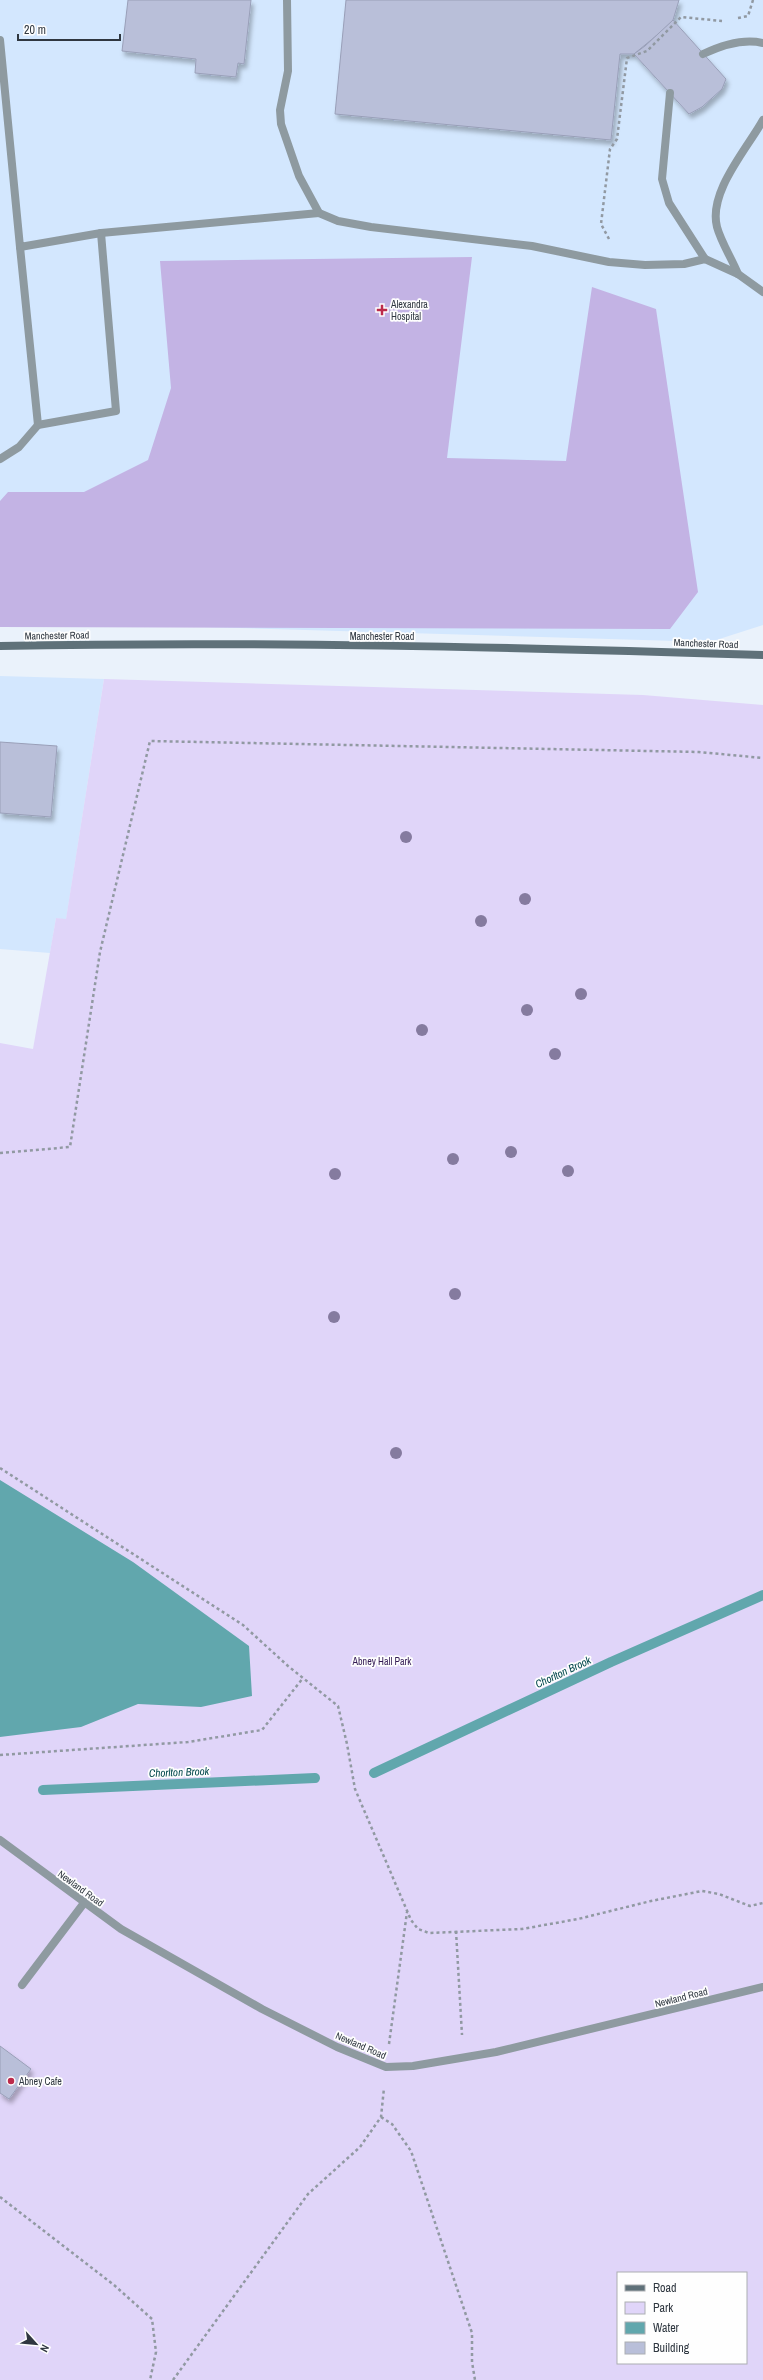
<svg xmlns="http://www.w3.org/2000/svg" width="763" height="2380" font-family="'Archivo Narrow',sans-serif">
<style>
.built{fill:#d3e7fe}
.green{fill:#e0d5f9;fill-rule:evenodd}
.forest{fill:#c3b3e4}
.water{fill:#61a7ad}
.lines{fill:none;stroke-linecap:round;stroke-linejoin:round}
.stream{stroke:#61a7ad;stroke-width:10}
.building{fill:#b9bfd9;stroke:#999fb8;filter:url(#shadow)}
.path{stroke:#9199a2;stroke-width:2.5;stroke-dasharray:3 3;stroke-linecap:butt}
.service{stroke:#8e9aa0;stroke-width:8}
.minor{stroke:#8e9aa0;stroke-width:8}
.secondary{stroke:#5f7179;stroke-width:8}
.tree{fill:#857b9f}
.poi-dot{fill:#bc2b4b;stroke:#fefefe;stroke-width:1.5}
.labels{text-anchor:middle;stroke-width:3.5;stroke-linejoin:round;paint-order:stroke}
.poi-label{font-size:10px;fill:#2f3740;stroke:#fefefe;text-anchor:start}
.street-label{font-size:10px;fill:#2f3740;stroke:#fefefe}
.park-label{font-size:10px;fill:#331a54;stroke:#fefefe}
.water-label{font-size:11px;font-style:italic;fill:#02474c;stroke:#fefefe}
</style>
<defs>
<filter id="shadow"><feDropShadow dx="2.5" dy="4.5" stdDeviation="2" flood-color="#0004"/></filter>
</defs>
<rect width="100%" height="100%" fill="#eaf2fb"/>
<!-- built -->
<g class="built">
<path d="M0,0H763V625L710,642L0,621Z"/>
<path d="M0,676L104,679L66,920L56,918L50,953L0,949Z"/>
</g>
<!-- green -->
<path class="green" d="M104,679L643,695L763,705V2380H0V1043L33,1049L56,918L66,919ZM618,2273H746V2363H618Z"/>
<!-- forest -->
<path class="forest" d="M472,257L447,458L566,461L592,287L656,309L698,592L670,629L0,627V501L8,492H84L148,460L171,388L160,261Z"/>
<!-- water -->
<path class="water" d="M0,1480L133,1562L249,1646L252,1696L201,1707L138,1704L81,1727L0,1737Z"/>
<g class="lines">
<!-- stream -->
<g class="stream">
<path d="M374,1773L611,1662L763,1595"/>
<path d="M43,1790L315,1778"/>
</g>
</g>
<!-- building -->
<g class="building">
<path d="M128,0H251L244,64L238,63L236,77L195,73L196,59L122,51Z"/>
<path d="M346,0H679L673,20L662,31L634,54H620L611,140L335,114Z"/>
<path d="M673,20L726,79L722,89L702,107L689,114L634,54L645,46Z"/>
<path d="M0,742L57,746L51,817L0,813Z"/>
<path d="M0,2046L31,2069L9,2099L0,2093Z"/>
</g>
<g class="lines">
<!-- path -->
<g class="path">
<path d="M738,18L748,16L753,0"/>
<path d="M609,239L601,224L610,149L617,139L627,58L647,51L681,17L722,21"/>
<path d="M0,1153L70,1147L100,952L150,741L699,752L763,758"/>
<path d="M0,1468L243,1625L288,1666L338,1706L347,1744L355,1789L411,1920L418,1929L429,1933L522,1929L578,1919L651,1901L702,1891L719,1894L750,1906L763,1903"/>
<path d="M0,1755L188,1742L262,1730L303,1678"/>
<path d="M456,1931L462,2035"/>
<path d="M389,2044L407,1912"/>
<path d="M381,2117L392,2124L411,2151L472,2333V2362L475,2380"/>
<path d="M0,2197L114,2285L152,2319L156,2352L150,2380"/>
<path d="M173,2380L308,2194L360,2147L381,2117L384,2088"/>
</g>
<!-- service -->
<g class="service">
<path d="M287,0L288,71L280,110L281,124L299,176L319,213L338,221L371,227L532,246L609,262L645,265L684,264L705,259L738,274L763,292"/>
<path d="M0,40L20,247L101,233L319,213"/>
<path d="M703,54C722,45 743,38 763,43"/>
<path d="M670,93L662,179L669,203L705,259"/>
<path d="M20,247L38,425L116,411L101,233"/>
<path d="M738,274C732,259 721,242 717,227C708,192 747,149 763,120"/>
<path d="M0,459L19,447L38,425"/>
<path d="M22,1985L84,1903"/>
</g>
<!-- minor -->
<path class="minor" d="M0,1840L121,1929L262,2009L337,2047L386,2067L413,2066L496,2052L763,1987"/>
<!-- secondary -->
<path class="secondary" d="M0,646C254,641 509,647 763,655"/>
</g>
<!-- trees -->
<g class="tree">
<circle cx="406" cy="837" r="6"/>
<circle cx="525" cy="899" r="6"/>
<circle cx="481" cy="921" r="6"/>
<circle cx="581" cy="994" r="6"/>
<circle cx="527" cy="1010" r="6"/>
<circle cx="422" cy="1030" r="6"/>
<circle cx="555" cy="1054" r="6"/>
<circle cx="511" cy="1152" r="6"/>
<circle cx="453" cy="1159" r="6"/>
<circle cx="568" cy="1171" r="6"/>
<circle cx="335" cy="1174" r="6"/>
<circle cx="455" cy="1294" r="6"/>
<circle cx="334" cy="1317" r="6"/>
<circle cx="396" cy="1453" r="6"/>
</g>
<!-- markers -->
<g class="poi-dot">
<path d="M380 304h4v4h4v4h-4v4h-4v-4h-4v-4h4z"/>
<circle cx="11" cy="2081" r="4"/>
</g>
<g class="labels">
<!-- poi labels -->
<g class="poi-label">
<text x="391" y="308">Alexandra<tspan x="391" dy="12">Hospital</tspan></text>
<text x="19" y="2085">Abney Cafe</text>
</g>
<!-- street labels -->
<g class="street-label">
<text transform="translate(57 635) rotate(-1)" y="4">Manchester Road</text>
<text x="382" y="640">Manchester Road</text>
<text transform="translate(706 643) rotate(2)" y="4">Manchester Road</text>
<text transform="translate(81 1888) rotate(36)" y="4">Newland Road</text>
<text transform="translate(681 1997) rotate(-14)" y="4">Newland Road</text>
<text transform="translate(361 2045) rotate(23)" y="4">Newland Road</text>
</g>
<!-- park labels -->
<g class="park-label">
<text x="382" y="1665">Abney Hall Park</text>
</g>
<!-- water labels -->
<g class="water-label">
<text transform="translate(563 1672) rotate(-25)" y="4">Chorlton Brook</text>
<text transform="translate(179 1772) rotate(-2)" y="4">Chorlton Brook</text>
</g>
</g>
<!-- legend -->
<rect x="617" y="2272" width="130" height="92" fill="#fefefe" stroke="#abaeb2"/>
<rect x="625" y="2285" width="20" height="6" fill="#5f7179" stroke="#abaeb2"/>
<text x="653" y="2292" font-size="12" fill="#2f3740">Road</text>
<rect x="625" y="2302" width="20" height="12" fill="#e0d5f9" stroke="#abaeb2"/>
<text x="653" y="2312" font-size="12" fill="#2f3740">Park</text>
<rect x="625" y="2322" width="20" height="12" fill="#61a7ad" stroke="#abaeb2"/>
<text x="653" y="2332" font-size="12" fill="#2f3740">Water</text>
<rect x="625" y="2342" width="20" height="12" fill="#b9bfd9" stroke="#abaeb2"/>
<text x="653" y="2352" font-size="12" fill="#2f3740">Building</text>
<!-- north arrow -->
<g transform="translate(36 2344) rotate(117)" stroke="#fefefe" stroke-width="3" paint-order="stroke">
<path d="M0-3L7 15L0 10L-7 15Z" fill="#2f3740"/>
<text y="-6" font-size="11" font-weight="bold" text-anchor="middle" fill="#2f3740">N</text>
</g>
<!-- scale -->
<path d="M18 34v6h102v-6" fill="none" stroke="#2f3740" stroke-width="2"/>
<text x="24" y="34" font-size="12" fill="#2f3740" stroke="#fefefe" stroke-width="3" paint-order="stroke">20 m</text>
</svg>
